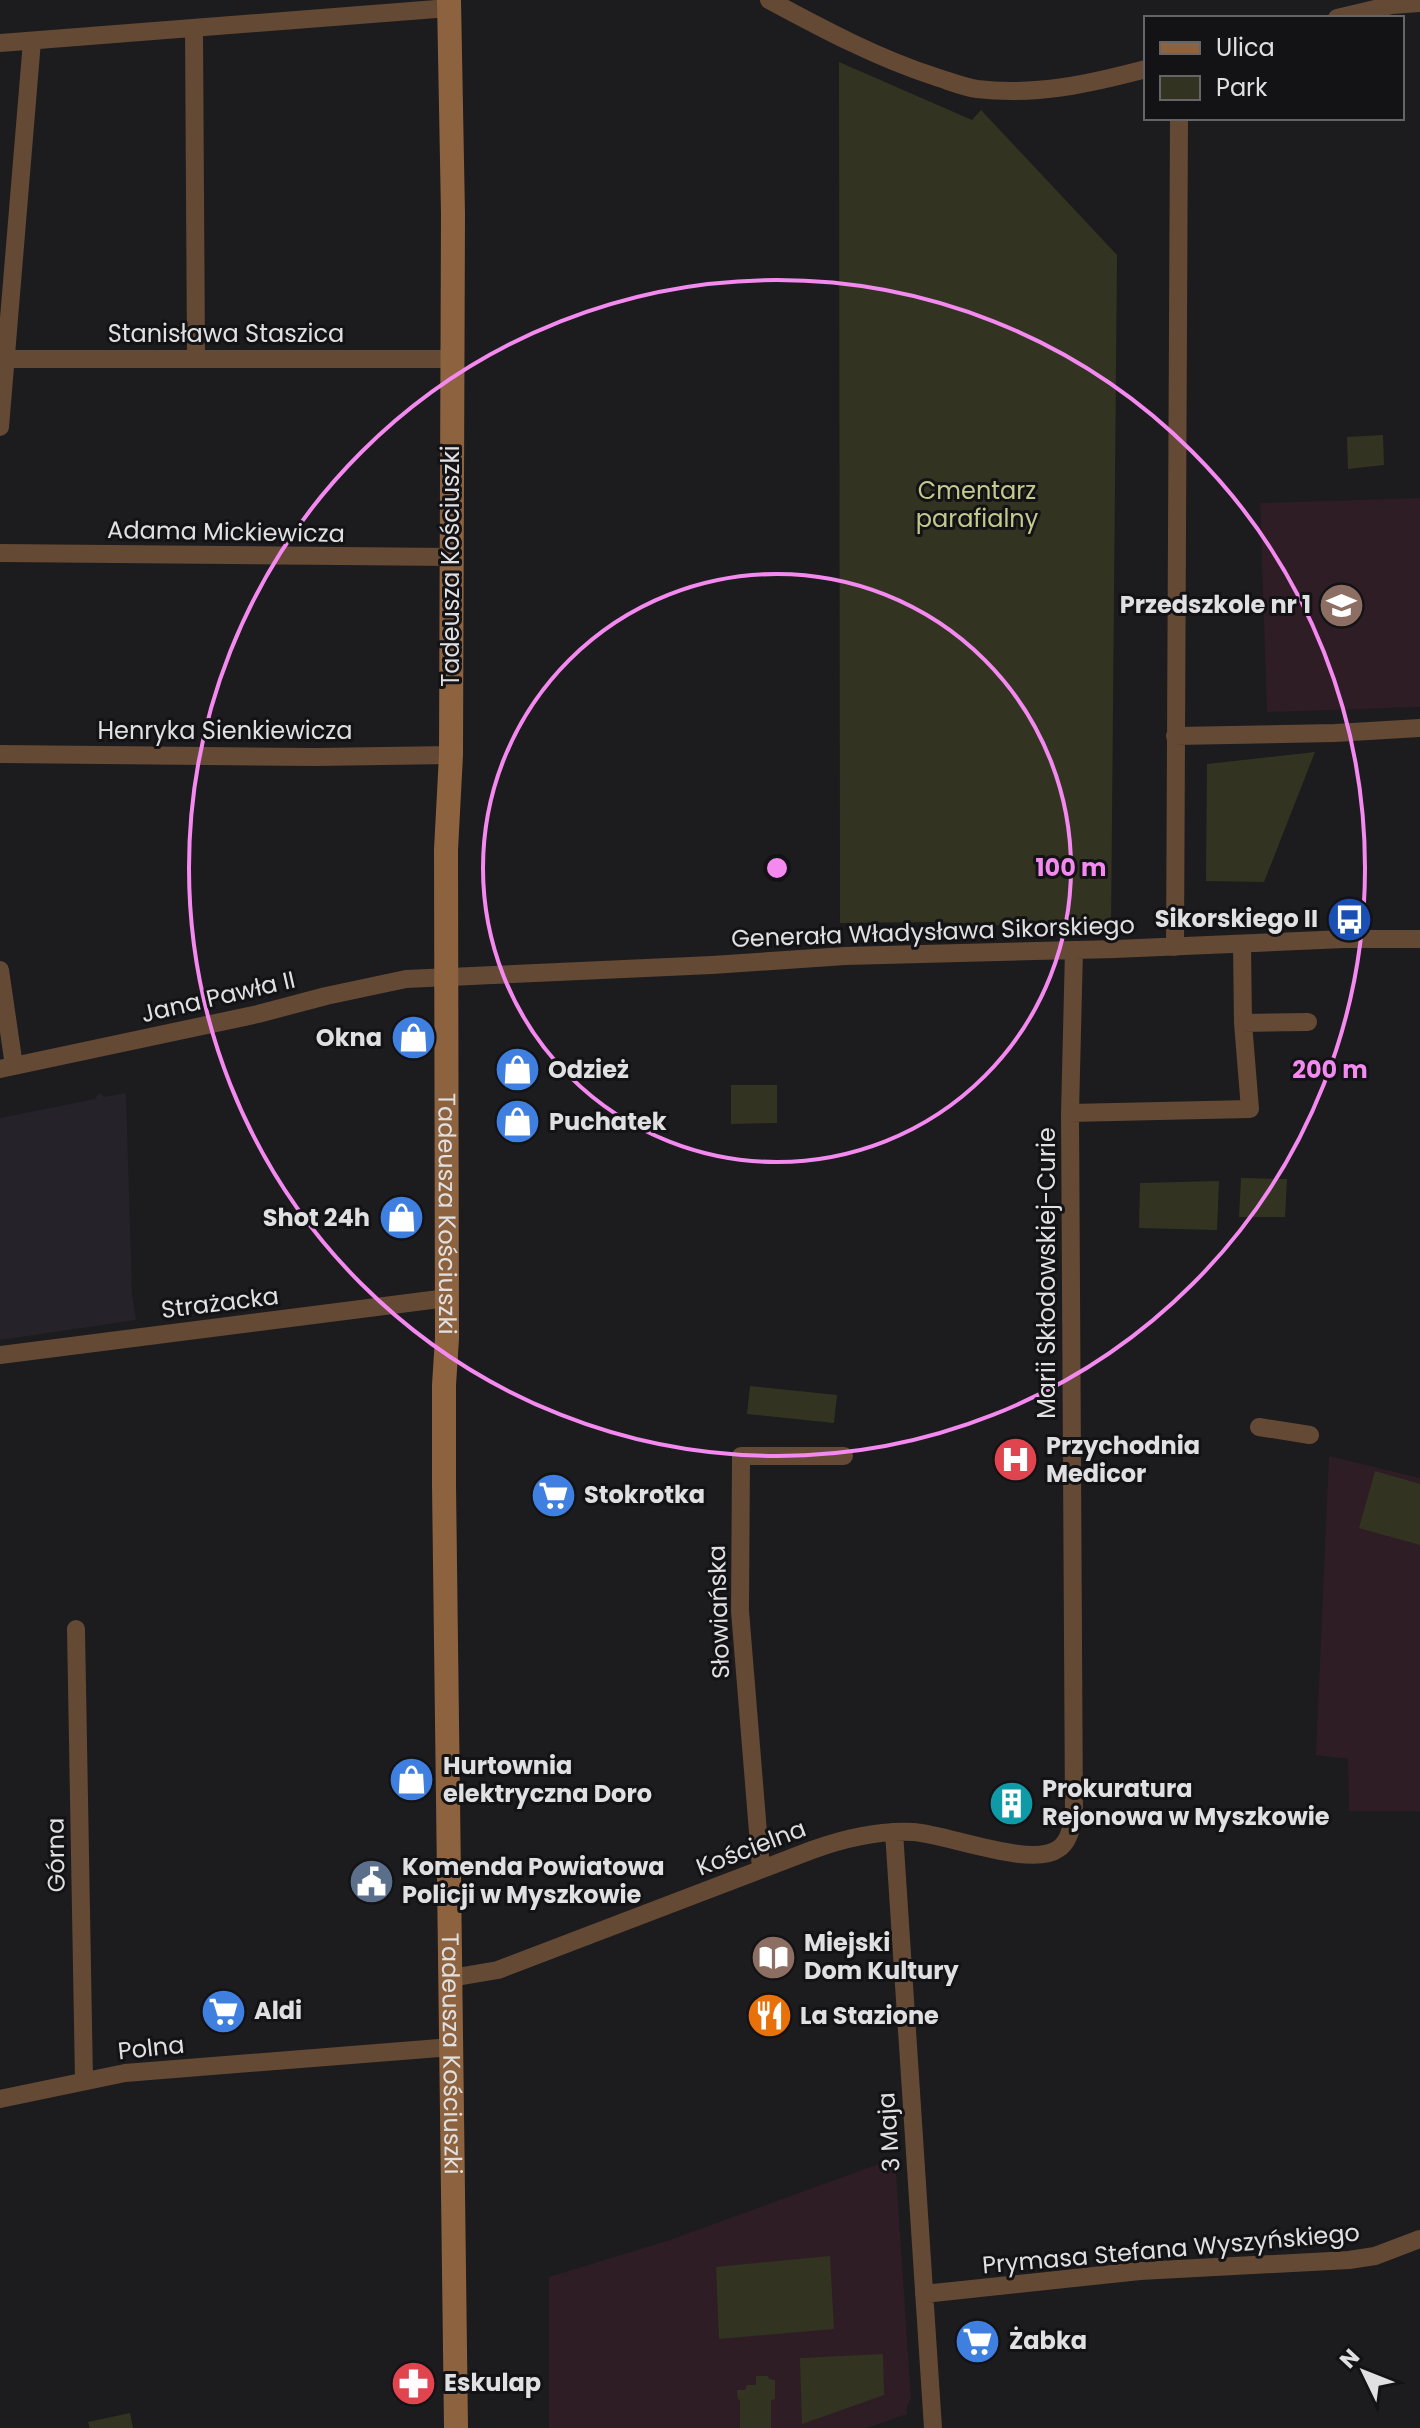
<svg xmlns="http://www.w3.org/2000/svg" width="1420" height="2428" viewBox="0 0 1420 2428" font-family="Poppins,sans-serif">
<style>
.built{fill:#25222a}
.education{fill:#2e1d24}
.green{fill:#323421}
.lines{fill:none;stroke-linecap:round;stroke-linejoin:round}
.street{stroke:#644934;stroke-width:18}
.secondary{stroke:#8d623f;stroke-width:24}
.ring{fill:none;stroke:#f489f0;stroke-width:4}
.labels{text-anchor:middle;stroke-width:6;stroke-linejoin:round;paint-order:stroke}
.street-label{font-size:24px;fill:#e0e0e2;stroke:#131215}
.park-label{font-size:24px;fill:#c3ca8e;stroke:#131215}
.poi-label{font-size:24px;font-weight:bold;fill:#e0e0e2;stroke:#131215;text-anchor:start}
.centre{fill:#f489f0;stroke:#131215;stroke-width:4}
.ring-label{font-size:24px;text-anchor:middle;font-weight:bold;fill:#f489f0;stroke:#131215;stroke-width:6;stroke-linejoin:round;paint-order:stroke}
</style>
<rect width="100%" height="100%" fill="#1c1b1e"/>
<path class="built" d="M99,1093L105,1097L126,1093L132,1294L136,1320L0,1340V1118L95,1099Z"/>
<path class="education" d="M1420,498V707L1267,712L1260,503Z
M1329,1456L1420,1478V1811H1349L1348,1759L1316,1755Z
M895,2158L911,2399L907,2406V2414L867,2428H549V2277L670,2240Z"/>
<path class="green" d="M839,62L972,120L981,110L1117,255L1111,931L936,922L840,923Z
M1383,435L1384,465L1348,469L1347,437Z
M1315,752L1264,882L1206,881L1207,764Z
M731,1085H777V1123L731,1124Z
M1241,1178L1287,1179L1285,1217H1239Z
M1219,1181L1217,1230L1139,1228L1140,1183Z
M750,1386L837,1395L834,1423L747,1414Z
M1375,1471L1420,1484V1545L1359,1528Z
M830,2256L834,2329L719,2339L716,2267Z
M883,2354L884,2395L802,2424L800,2358Z
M756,2376H768L769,2379L775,2380V2399L771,2400V2428H740V2400L738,2399L737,2390H745L747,2385H756Z
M130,2413L133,2428H90L88,2422Z"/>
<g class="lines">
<path class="street" d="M769,0C823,29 877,58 936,77C949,81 963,87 977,89C1036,96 1089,84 1146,69
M1337,18L1392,5L1420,3
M194,29L196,357
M0,43L449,8
M0,359H452
M0,427L32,41
M0,553L451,557
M1175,736L1335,733L1420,728
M0,754L316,757L451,755
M1175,947L1179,118
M0,970L14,1066
M1243,1023L1308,1022
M0,1069L258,1014L326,996L406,979L712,965L845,956L1115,949L1344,939H1420
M1070,1113L1250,1109L1243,1023L1242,944
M0,1355L447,1298
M1259,1427L1310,1435
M76,1629L84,2081
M894,1832L933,2428
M761,1869L740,1611L741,1456H844
M451,1978L498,1970L812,1850C845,1838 879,1830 914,1832C949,1835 1032,1868 1058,1849C1069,1842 1071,1828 1074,1817L1070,1113L1074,950
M0,2099L125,2073L452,2047
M924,2294L1140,2271L1349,2260L1375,2256L1420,2239"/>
<path class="secondary" id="s1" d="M449,0L453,214L451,755L446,850L447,1338L444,1385V1485L456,2428"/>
</g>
<g class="ring">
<circle cx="777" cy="868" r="294"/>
<circle cx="777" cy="868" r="588"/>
</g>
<defs>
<symbol id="school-disc" viewBox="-11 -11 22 22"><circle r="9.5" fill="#8d6e63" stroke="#131215"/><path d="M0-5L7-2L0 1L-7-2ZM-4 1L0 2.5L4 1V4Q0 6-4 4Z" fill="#fff"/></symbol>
<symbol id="bus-disc" viewBox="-11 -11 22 22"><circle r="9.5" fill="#1a4fb4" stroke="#131215"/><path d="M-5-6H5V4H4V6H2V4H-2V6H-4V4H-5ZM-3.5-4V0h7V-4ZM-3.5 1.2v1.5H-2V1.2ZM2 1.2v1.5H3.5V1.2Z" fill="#fff"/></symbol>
<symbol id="shop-disc" viewBox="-11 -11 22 22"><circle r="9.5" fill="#3f7fe0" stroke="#131215"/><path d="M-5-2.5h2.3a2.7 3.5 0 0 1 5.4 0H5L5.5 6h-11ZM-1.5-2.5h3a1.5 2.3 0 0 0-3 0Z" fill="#fff"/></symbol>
<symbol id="hospital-disc" viewBox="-11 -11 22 22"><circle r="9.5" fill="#e0444e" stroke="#131215"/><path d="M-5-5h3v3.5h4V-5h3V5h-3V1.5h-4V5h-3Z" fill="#fff"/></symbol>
<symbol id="supermarket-disc" viewBox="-11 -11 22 22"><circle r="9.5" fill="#3f7fe0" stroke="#131215"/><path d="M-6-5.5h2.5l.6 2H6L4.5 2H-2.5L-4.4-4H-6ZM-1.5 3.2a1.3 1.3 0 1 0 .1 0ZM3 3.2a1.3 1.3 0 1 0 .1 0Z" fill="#fff"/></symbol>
<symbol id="building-disc" viewBox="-11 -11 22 22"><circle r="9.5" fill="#0f9aa8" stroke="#131215"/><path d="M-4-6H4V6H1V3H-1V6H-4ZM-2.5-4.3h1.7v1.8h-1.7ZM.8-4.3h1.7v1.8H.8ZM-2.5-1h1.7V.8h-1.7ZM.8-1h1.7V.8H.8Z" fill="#fff"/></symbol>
<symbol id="civic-disc" viewBox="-11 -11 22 22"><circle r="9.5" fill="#5c6f8a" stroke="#131215"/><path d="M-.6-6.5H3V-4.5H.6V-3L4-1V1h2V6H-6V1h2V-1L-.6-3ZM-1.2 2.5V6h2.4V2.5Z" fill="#fff"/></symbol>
<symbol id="library-disc" viewBox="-11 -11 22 22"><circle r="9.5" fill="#8d6e63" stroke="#131215"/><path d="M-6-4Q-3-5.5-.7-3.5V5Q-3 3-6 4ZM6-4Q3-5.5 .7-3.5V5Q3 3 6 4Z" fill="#fff"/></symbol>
<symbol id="restaurant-disc" viewBox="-11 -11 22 22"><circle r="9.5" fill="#e8710a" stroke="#131215"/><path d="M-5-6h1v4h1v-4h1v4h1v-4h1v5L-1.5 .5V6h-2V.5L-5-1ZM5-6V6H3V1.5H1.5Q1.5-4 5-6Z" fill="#fff"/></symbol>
<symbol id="pharmacy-disc" viewBox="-11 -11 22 22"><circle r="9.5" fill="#e0444e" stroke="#131215"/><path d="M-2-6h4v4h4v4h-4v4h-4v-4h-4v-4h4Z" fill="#fff"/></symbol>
</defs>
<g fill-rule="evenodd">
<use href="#school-disc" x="1316" y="580" width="51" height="51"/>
<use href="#bus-disc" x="1324" y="894" width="51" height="51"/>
<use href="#shop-disc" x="388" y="1012" width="51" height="51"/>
<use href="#shop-disc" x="492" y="1044" width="51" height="51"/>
<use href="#shop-disc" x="492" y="1096" width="51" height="51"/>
<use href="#shop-disc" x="376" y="1192" width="51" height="51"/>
<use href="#hospital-disc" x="990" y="1434" width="51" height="51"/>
<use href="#supermarket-disc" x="528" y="1470" width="51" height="51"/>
<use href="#shop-disc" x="386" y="1754" width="51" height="51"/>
<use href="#building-disc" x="986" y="1778" width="51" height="51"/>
<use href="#civic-disc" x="346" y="1856" width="51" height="51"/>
<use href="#library-disc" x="748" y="1932" width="51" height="51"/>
<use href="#supermarket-disc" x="198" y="1986" width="51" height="51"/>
<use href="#restaurant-disc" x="744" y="1990" width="51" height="51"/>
<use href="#supermarket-disc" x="952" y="2316" width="51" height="51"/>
<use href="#pharmacy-disc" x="388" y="2358" width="51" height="51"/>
</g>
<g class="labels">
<g class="street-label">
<text x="226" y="342">Stanisława Staszica</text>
<text transform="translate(226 532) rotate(1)" y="8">Adama Mickiewicza</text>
<text transform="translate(451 566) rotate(-90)" y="8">Tadeusza Kościuszki</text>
<text x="225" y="739">Henryka Sienkiewicza</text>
<text transform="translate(933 932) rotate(-2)" y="8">Generała Władysława Sikorskiego</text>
<text transform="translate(218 997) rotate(-13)" y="8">Jana Pawła II</text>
<text dy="8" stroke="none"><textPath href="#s1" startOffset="1214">Tadeusza Kościuszki</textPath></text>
<text transform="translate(1047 1273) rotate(-90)" y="8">Marii Skłodowskiej-Curie</text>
<text transform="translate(220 1303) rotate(-7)" y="8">Strażacka</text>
<text transform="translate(719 1612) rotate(-92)" y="8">Słowiańska</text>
<text transform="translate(751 1848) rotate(-21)" y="8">Kościelna</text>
<text transform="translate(56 1855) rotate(-91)" y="8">Górna</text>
<text transform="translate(151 2048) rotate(-6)" y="8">Polna</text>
<text dy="8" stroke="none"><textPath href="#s1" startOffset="2054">Tadeusza Kościuszki</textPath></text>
<text transform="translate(889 2132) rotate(-94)" y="8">3 Maja</text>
<text transform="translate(1171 2249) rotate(-5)" y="8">Prymasa Stefana Wyszyńskiego</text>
</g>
<g class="park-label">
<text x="977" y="499">Cmentarz<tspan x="977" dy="28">parafialny</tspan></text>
</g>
<g class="poi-label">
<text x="1311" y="613" text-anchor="end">Przedszkole nr 1</text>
<text x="1318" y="927" text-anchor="end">Sikorskiego II</text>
<text x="382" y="1046" text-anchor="end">Okna</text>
<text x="548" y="1078">Odzież</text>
<text x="549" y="1130">Puchatek</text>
<text x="370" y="1226" text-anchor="end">Shot 24h</text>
<text x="1046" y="1454">Przychodnia<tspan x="1046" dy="28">Medicor</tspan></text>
<text x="584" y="1503">Stokrotka</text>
<text x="443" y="1774">Hurtownia<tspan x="443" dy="28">elektryczna Doro</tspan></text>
<text x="1042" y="1797">Prokuratura<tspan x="1042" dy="28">Rejonowa w Myszkowie</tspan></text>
<text x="402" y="1875">Komenda Powiatowa<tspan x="402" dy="28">Policji w Myszkowie</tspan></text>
<text x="804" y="1951">Miejski<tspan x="804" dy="28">Dom Kultury</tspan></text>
<text x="254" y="2019">Aldi</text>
<text x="800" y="2024">La Stazione</text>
<text x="1009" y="2349">Żabka</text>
<text x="444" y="2391">Eskulap</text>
</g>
</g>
<circle cx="777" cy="868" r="12" class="centre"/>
<g class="ring-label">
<text x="1071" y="876">100 m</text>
<text x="1330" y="1078">200 m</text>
</g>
<rect x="1144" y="16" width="260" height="104" fill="#131215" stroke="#656467" stroke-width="2"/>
<rect x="1160" y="42" width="40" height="12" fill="#8d623f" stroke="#656467" stroke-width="2"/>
<text x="1216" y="56" font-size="24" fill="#e0e0e2">Ulica</text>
<rect x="1160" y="76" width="40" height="24" fill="#323421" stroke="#656467" stroke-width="2"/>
<text x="1216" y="96" font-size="24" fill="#e0e0e2">Park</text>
<g transform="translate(1364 2372) rotate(313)" stroke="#131215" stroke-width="6" paint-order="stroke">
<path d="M0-6L14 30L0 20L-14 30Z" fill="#e0e0e2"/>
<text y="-12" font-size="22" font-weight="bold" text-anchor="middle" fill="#e0e0e2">N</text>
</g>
</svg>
